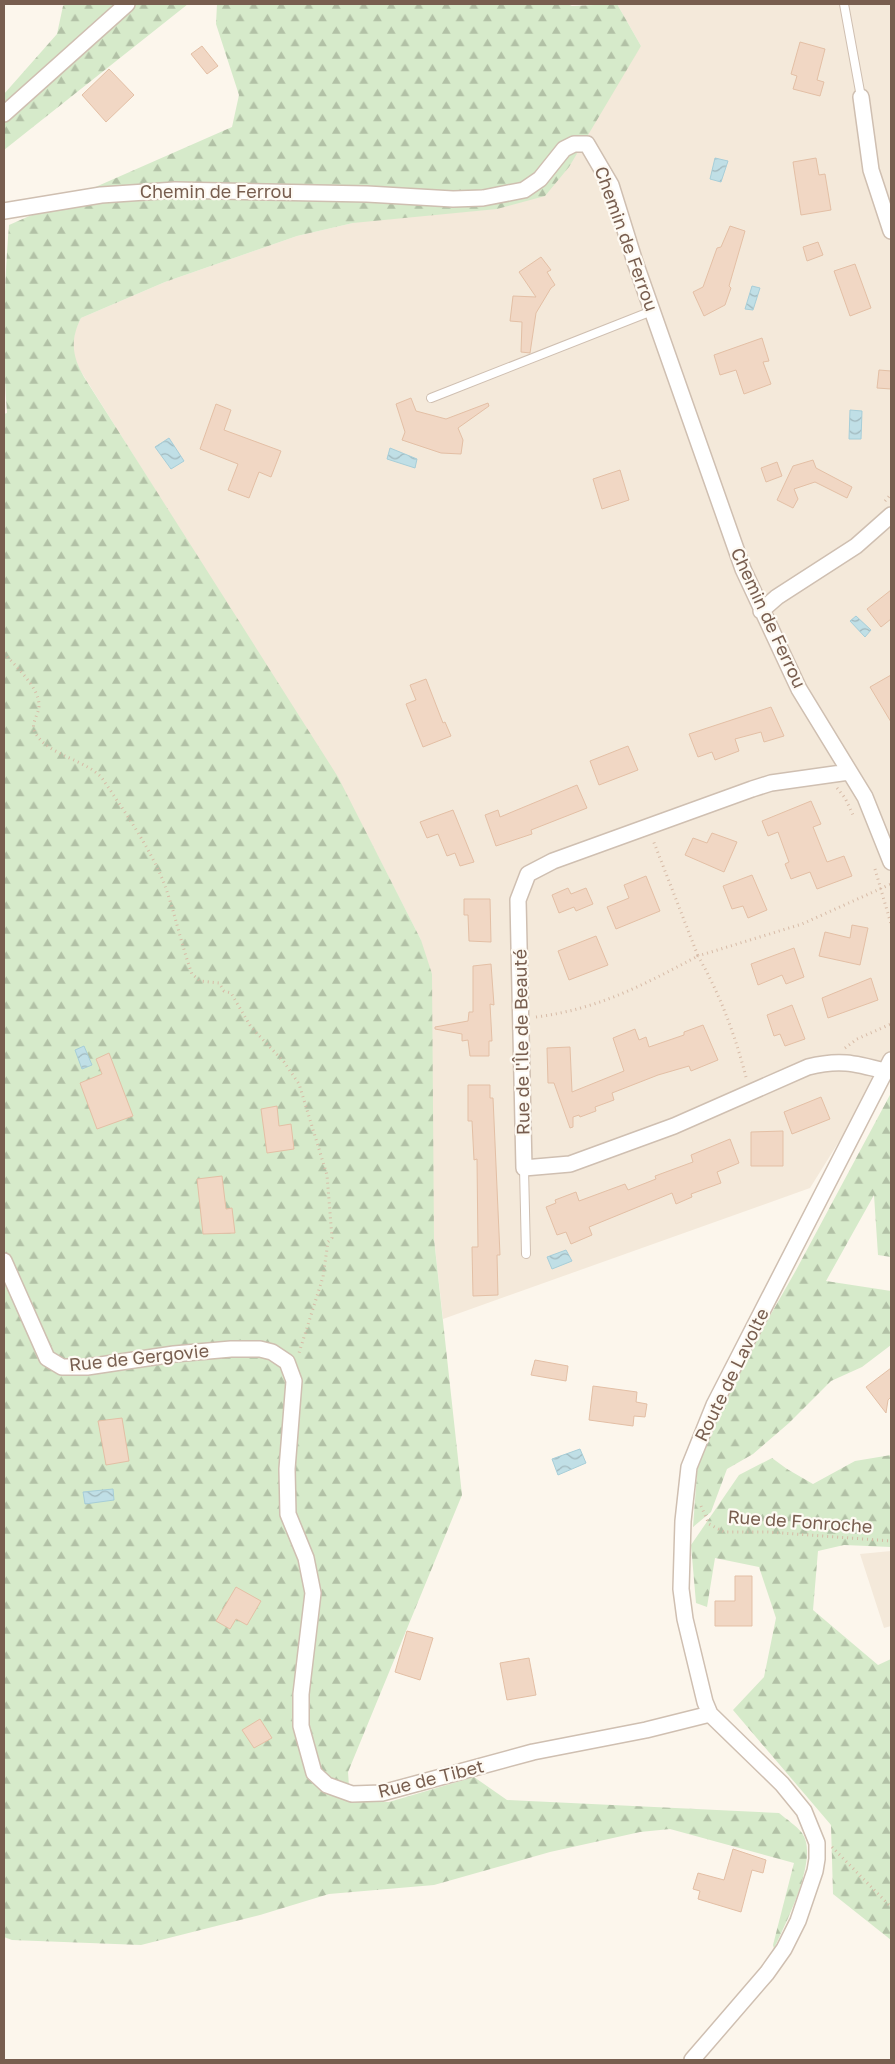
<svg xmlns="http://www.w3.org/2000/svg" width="895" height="2064" viewBox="0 0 895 2064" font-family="'Golos Text',sans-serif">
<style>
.residential{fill:#f4e9da}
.forest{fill:url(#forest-firs)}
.water{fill:url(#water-waves);stroke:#a7ced8}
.building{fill:#f1d7c4;stroke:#e3bfa5}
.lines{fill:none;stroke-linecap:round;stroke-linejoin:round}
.service-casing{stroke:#cfbfb1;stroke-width:10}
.minor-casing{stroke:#cfbfb1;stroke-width:18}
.path{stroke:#d7bba7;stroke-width:3;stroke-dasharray:1 4;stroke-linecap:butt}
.service{stroke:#fff;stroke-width:8}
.minor{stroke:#fff;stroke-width:15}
.labels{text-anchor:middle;stroke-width:4.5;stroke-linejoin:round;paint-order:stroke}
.street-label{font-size:18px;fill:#785e4f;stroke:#fefaf3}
</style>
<defs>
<pattern id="forest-firs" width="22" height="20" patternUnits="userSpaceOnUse" patternTransform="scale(1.25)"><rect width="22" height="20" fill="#d6eaca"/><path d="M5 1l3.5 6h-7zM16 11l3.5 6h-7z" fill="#b2c1a6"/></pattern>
<pattern id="water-waves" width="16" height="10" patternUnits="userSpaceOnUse" patternTransform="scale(1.25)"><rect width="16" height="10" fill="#c0dfe6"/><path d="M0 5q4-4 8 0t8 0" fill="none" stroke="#a1b8bd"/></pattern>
</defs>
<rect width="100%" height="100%" fill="#fcf6ec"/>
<path class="residential" d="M617,4H891V1058L810,1188L443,1319L434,1239L421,940L346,794L80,370L72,352L75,331L81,318L165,282L297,236L353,223L641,46Z
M891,1551V1626L884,1628L860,1554Z"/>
<path class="forest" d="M66,4H188L4,150V94L57,34L63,6Z
M217,4H567L572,6L617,4L641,46L569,167L545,196L497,209L353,223L297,236L165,282L81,318C70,340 72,356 84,377L338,777L421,940L432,974L434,1239L462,1495L348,1772L350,1800L389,1802L474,1777L507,1800L779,1813C786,1819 797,1826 802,1833C820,1858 785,1924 774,1949L773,1945L794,1863L670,1829L640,1832L550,1852L434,1885L329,1894L260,1915L141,1945L12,1940L4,1937V414L7,413C2,350 4,288 9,225L232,127L239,95L216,24Z
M891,1093V1257L878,1255L874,1195L826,1281L891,1291V1345L862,1367L831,1381L789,1423L753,1454L727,1469L711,1512L693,1527L698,1460L751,1349L795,1272Z
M891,1455V1547L844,1545L818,1551L813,1610L878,1665L891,1659V1940L833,1894L831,1825L733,1710L764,1677L776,1618L759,1567L715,1558L707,1607L696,1603L691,1545L739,1475L772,1458L787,1469L813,1484L855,1461Z"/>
<path class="water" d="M715,158L728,161L721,182L710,179Z
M752,286L760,288L753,310L745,309Z
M850,410L862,411L861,439H849Z
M169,438L184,461L171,469L155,447Z
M390,448L417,459L415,468L387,459Z
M856,616L871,630L865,637L850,621Z
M84,1046L92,1065L82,1069L75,1050Z
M566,1250L572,1261L552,1269L547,1257Z
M580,1449L586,1463L558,1475L552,1459Z
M113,1489L114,1500L85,1504L83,1492Z"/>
<path class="building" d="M800,42L825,49L817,80L824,82L820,96L793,89L797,76L791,74Z
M202,46L218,66L207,74L191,54Z
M109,69L134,95L106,122L82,95Z
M816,158L819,175L825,174L831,210L801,215L793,162Z
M730,226L745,231L729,286L731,288L725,305L704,316L693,292L703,287L717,248L721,247Z
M818,242L823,255L807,261L803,247Z
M541,257L551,270L547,272L555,285L551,288L536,313L530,353L521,352L522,322L510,321L513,296L536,297L519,272Z
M855,264L871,308L850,316L834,271Z
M762,338L769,361L763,362L771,384L744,394L736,370L720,375L714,355Z
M879,370L891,371V389L877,388Z
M411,398L416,411L446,419L488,403L489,406L458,428L463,440L461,454L441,453L402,440L405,432L396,404Z
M216,404L231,410L224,430L281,451L271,477L259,472L249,498L228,490L238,464L200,449Z
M813,460L816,468L852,487L847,498L815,482L794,489L798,499L793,508L777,500L793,466Z
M777,462L782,476L766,482L761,468Z
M620,470L629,500L602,509L593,479Z
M891,590V619L881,627L867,609Z
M891,675V722L870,687Z
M426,679L443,723L445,722L451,736L423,747L406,704L416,700L410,685Z
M771,707L784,736L764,742L761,732L735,739L739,751L715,760L712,752L698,757L689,734Z
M628,746L638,770L599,785L590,761Z
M577,785L587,808L531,830L532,834L496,846L485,815L498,810L500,817Z
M811,801L821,824L813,827L827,862L844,856L852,876L817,889L810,872L791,879L785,864L789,862L778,832L768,836L762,821Z
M453,810L474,862L460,866L455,853L447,856L438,834L427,838L420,822Z
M712,833L737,842L724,872L685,855L693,838L707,843Z
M752,875L767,910L748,918L743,906L732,909L723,886Z
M646,876L660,911L616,929L607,907L629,898L624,885Z
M568,888L571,894L586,888L593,904L576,911L574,907L559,913L552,895Z
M464,899H490L491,942L469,941L468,915H464Z
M852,925L868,928L860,965L819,956L825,932L850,938Z
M596,936L608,965L569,980L558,951Z
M794,948L804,977L786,984L782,975L758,985L751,964Z
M491,964L494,1005L490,1004L492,1041H489V1056H470L468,1040L462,1041V1034L435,1029V1027L468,1021L469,1012H473V966Z
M871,978L878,1000L828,1018L822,998Z
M792,1005L805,1039L785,1046L780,1034L774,1036L767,1015Z
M703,1025L718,1060L691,1071L689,1066L658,1075L612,1093L614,1100L595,1107L596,1111L580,1117L579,1115L573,1117V1127L570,1128L554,1083H548L547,1048L570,1047L572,1092L624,1071L613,1038L635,1029L639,1040L646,1037L649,1047L684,1035V1032Z
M109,1053L133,1116L97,1129L80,1083L102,1074L96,1059Z
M468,1085H490V1098H493L500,1255H497L498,1295L473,1296L472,1247H478L477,1159L474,1160L472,1121H468Z
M821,1097L830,1119L792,1134L784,1112Z
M277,1106L279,1126L291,1124L294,1149L267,1153L261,1109Z
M783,1131V1166H751V1132Z
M730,1139L739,1163L717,1172L721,1183L691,1194L692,1197L676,1204L672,1193L589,1227L592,1235L571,1244L566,1232L557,1235L546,1207L556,1203L555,1200L576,1192L579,1201L625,1184L628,1190L656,1179L655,1176L693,1162L691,1155Z
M222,1176L226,1209L232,1208L235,1233L203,1234L197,1179Z
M535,1360L568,1366L566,1381L531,1375Z
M891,1368V1397L888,1400L886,1413L866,1387Z
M593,1386L637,1392L636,1402L647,1404L645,1417L634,1416L633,1426L589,1420Z
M122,1418L129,1461L106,1465L98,1421Z
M735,1576H752V1626H715V1601H735Z
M236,1587L261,1601L247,1625L236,1619L230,1629L216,1621Z
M407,1631L433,1638L420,1680L395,1672Z
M529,1658L536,1695L507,1700L500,1663Z
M260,1719L272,1738L254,1748L242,1730Z
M733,1849L766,1860L763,1873L752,1870L741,1912L698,1899L700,1891L693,1889L698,1873L724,1880Z"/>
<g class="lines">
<defs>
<path id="service" d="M844,4L861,97
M431,398L652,311
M524,1168L526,1254"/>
<path id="minor" d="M861,97L871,170L891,231
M4,114L127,4
M4,211L101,195L175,190L367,194L453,199L483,198L524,190L540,179L564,149L574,144H587L611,185L635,262L743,569L799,689L865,797L891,862
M761,611L777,597L856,546L891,515
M849,772L771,783L752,789L553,861L528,874L518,900L524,1168L570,1164L674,1126L808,1067C839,1059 854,1063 885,1071
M4,1261L47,1358L62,1367H87L174,1354L231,1349H260L272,1352L287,1362L294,1381L287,1469L288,1514L306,1558L313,1593L301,1694V1726L314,1773L327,1785L352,1794L382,1793L533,1752L646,1730L710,1714
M692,2060L767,1973L784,1949L798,1921L815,1871L817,1859V1843L804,1811L782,1784L710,1714L705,1702L685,1619L681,1589L683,1521L689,1467L714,1405L891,1060"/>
</defs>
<use href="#service" class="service-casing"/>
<use href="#minor" class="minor-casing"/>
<path class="path" d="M885,501L891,494
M4,653C15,666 39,687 39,705C39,716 29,724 36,734C50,757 90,760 104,781C125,812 150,848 164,883C175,913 181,944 192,974L200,981L219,983L224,991L231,993L251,1027L284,1062L299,1084L327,1175L332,1238L328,1242L323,1277L299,1353
M837,788L845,798L854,817
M875,869L891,924
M536,1017C599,1009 643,985 698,956L653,840
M845,1048L857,1039L891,1024
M746,1077C735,1035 720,994 698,956L802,924L891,884
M701,1506L709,1524L724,1532H768L891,1541
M832,1847L891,1907"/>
<use href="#service" class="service"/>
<use href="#minor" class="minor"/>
</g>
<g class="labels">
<g class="street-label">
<text x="216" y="198">Chemin de Ferrou</text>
<text transform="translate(626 239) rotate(70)" y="6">Chemin de Ferrou</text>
<text transform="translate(768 618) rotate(65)" y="6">Chemin de Ferrou</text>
<text transform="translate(522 1042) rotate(-91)" y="6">Rue de l'Île de Beauté</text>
<text transform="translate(139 1358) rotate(-6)" y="6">Rue de Gergovie</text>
<text transform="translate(732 1375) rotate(-64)" y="6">Route de Lavolte</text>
<text transform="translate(800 1522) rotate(4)" y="6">Rue de Fonroche</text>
<text transform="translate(431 1779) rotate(-14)" y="6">Rue de Tibet</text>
</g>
</g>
<rect width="895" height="2064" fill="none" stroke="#785e4f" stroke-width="10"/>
</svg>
